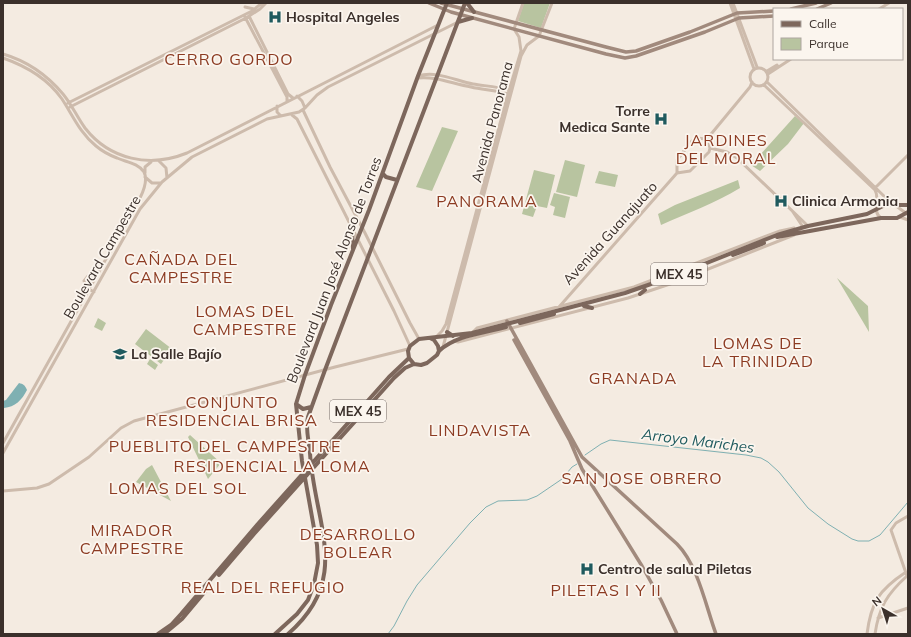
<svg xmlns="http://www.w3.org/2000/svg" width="911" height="637" viewBox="0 0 911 637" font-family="Mulish,sans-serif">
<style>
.green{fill:#b8c4a0}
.water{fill:#7fb0b2}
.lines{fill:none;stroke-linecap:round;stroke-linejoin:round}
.stream{stroke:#7fb0b2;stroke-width:1}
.tertiary{stroke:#cdbbac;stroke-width:3}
.secondary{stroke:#a18a7d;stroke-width:3.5}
.primary{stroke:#7d675c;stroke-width:4}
.labels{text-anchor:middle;stroke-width:3.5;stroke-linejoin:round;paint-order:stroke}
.shield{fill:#fbf5ee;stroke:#756b66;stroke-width:1}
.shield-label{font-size:13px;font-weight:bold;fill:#3b302b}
.poi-label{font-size:14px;font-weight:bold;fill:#3b302b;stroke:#fbf5ee;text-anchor:start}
.street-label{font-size:14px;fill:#3b302b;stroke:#fbf5ee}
.water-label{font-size:15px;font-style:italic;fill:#1f5a5e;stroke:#fbf5ee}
.quarter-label{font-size:16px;letter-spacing:1px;fill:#8c3b22;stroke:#fbf5ee}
</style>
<rect width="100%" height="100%" fill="#f4ebe1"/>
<path class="green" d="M524,3H550L541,28L518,21Z
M795,116L804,123L788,144L760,171L751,165Z
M442,127L458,131L432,191L416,187Z
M565,160L585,165L577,197L556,192Z
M534,170L555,175L547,208L537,206L533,217L522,214Z
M599,171L618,175L615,187L595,183Z
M738,180L740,188C715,203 688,213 661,225L658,214L675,205Z
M554,193L570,197L565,218L553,215L555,207L550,205Z
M837,278L868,306L869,332Z
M98,318L106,323L102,331L94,327Z
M146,329L172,349L161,364L135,344Z
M150,359L158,365L155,370L147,364Z
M190,435L221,463L208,479L188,437Z
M152,465L171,501L136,482L146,469Z"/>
<path class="water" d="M19,383C23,384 25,385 27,390C22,400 15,407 4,408L3,407V401L6,400Z"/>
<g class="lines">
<path class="stream" d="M585,455L601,444L610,440L746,455L761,458L768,462L779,472L808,508L828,524L852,539L858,541H869L880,535L908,502
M388,634L394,626L407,601L417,585L470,523L486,507L498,501L527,500L537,496L562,479L572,467L577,464"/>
<path class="tertiary" d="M730,3L754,69
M733,3L757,67
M245,7L254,9
M879,9L889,3
M249,16L288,94L293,98
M245,17L287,97V101
M3,54C27,61 47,75 63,94C72,105 77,117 85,128C110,160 150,168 187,153L438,25
M3,58C26,66 48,79 62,99C73,116 80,133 96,146C102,151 109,155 117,158C126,162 138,163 144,172C148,180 144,190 140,198L3,443
M750 77a9 9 0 1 1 18 0a9 9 0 1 1-18 0Z
M767,71L777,65
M768,74L791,59
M418,76C436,70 456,81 473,84C486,86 498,87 510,90
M418,78C436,76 453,84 471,87C483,90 496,90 508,94
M767,82L888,200L907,214
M764,85L875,190C881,200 871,211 881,218
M297,96L302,101L305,108
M68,103L252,11L262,3
M277,106V112L281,116
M70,107L246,18L260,9L266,3
M303,110L330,167L365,233L410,323L419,339
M292,115L297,119L394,311L410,346
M710,148L727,152L737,158L808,226
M710,148L707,139L750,87L752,82
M159,161L166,168L167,178
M145,173V167L151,162
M677,173V160L691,142L696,138L707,139
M145,177L152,183H161
M876,187L908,155
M793,212L803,227
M900,217L908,220
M94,292L87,288L84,281L88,276L99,272
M559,307L677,173L690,171L709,152L710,148
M472,333L477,328L634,287L764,237L780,231L794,228
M435,338L442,331L446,324L508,94L521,51L519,37L514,29L523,3
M454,341L458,342L628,298L673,283L794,235
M443,347L521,56L527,45L539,36L552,3
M3,453L140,209L162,182L192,157L267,119L299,112L305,108L317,95L328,87L458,22
M3,491L37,488L49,484L89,457L121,428L134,421L335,367L408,349
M907,576L891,530L896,523L908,516
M878,618L908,608
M867,634C871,602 879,590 906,572
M875,634C879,607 887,594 907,576"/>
<path class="secondary" d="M429,3L451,12L606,54L625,58L636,56L705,32L739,18L774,16
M441,3L606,47L626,52L636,51L690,32L737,13L774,11
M791,9L816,3
M817,9L831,3
M507,321L582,457L677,544C698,565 706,607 716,634
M514,340L570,441L582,469L642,566L661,600L677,634"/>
<path class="primary" d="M467,3L474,12
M458,22L472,18
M383,174L386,177L397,180
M352,229L353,249
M777,237L881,218H897L908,212
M733,255L764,243
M681,276L702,267
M640,294L645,290
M584,306L592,308
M520,323L554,314
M447,332L453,336
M430,338L434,340L438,346L439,351L437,355L427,363L421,365L414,364L409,358L408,351L410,346L419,339L472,333L625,293L674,276L777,235L808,226L867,214L885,205H908
M439,351C456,335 484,333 506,327
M296,404L303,409L311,407
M219,575L254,534L394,378L405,368L414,364
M158,634L171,625L181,614L257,525L389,377L409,358
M164,634L182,619L208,588
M275,634L297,614L308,600L314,584L318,563L317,545L302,461L296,404L305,375L331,305L369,210L418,76L447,3
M288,634C353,578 314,523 310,453C309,441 305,428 308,417L325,370L465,3"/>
</g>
<defs>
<symbol id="hospital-bare" viewBox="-9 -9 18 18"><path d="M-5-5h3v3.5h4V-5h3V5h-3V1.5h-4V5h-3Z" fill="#1f5a5e" stroke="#fbf5ee" stroke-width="2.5" paint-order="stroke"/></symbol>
<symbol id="university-bare" viewBox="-9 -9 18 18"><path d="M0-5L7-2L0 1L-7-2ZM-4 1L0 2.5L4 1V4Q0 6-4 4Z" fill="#1f5a5e" stroke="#fbf5ee" stroke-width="2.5" paint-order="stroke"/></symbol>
</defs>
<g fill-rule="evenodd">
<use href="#hospital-bare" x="265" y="7" width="20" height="20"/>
<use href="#hospital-bare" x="651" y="109" width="20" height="20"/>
<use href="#hospital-bare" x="771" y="191" width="20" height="20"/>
<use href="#university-bare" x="110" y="344" width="20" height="20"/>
<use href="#hospital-bare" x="577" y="559" width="20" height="20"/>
</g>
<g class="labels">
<g class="shield">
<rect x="651" y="263" width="56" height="22" rx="3"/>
<rect x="330" y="400" width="56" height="22" rx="3"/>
</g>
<g class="shield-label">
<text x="679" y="279">MEX 45</text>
<text x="358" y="416">MEX 45</text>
</g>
<g class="poi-label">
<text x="286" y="22">Hospital Angeles</text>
<text x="650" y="116" text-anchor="end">Torre<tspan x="650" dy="16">Medica Sante</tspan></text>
<text x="792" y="206">Clinica Armonia</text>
<text x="131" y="359">La Salle Bajío</text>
<text x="598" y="574">Centro de salud Piletas</text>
</g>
<g class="street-label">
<text transform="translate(492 122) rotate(-75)" y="5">Avenida Panorama</text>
<text transform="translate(610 233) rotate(-48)" y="5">Avenida Guanajuato</text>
<text transform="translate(102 257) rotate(-60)" y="5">Boulevard Campestre</text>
<text transform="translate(334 270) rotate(-69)" y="5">Boulevard Juan José Alonso de Torres</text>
</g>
<g class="water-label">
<text transform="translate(698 441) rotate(7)" y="5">Arroyo Mariches</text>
</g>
<g class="quarter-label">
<text x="229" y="65">CERRO GORDO</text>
<text x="726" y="146">JARDINES<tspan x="726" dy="18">DEL MORAL</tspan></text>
<text x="487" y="207">PANORAMA</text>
<text x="181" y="265">CAÑADA DEL<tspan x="181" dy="18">CAMPESTRE</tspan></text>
<text x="245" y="317">LOMAS DEL<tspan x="245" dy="18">CAMPESTRE</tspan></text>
<text x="758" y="349">LOMAS DE<tspan x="758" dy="18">LA TRINIDAD</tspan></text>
<text x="633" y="384">GRANADA</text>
<text x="232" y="408">CONJUNTO<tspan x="232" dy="18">RESIDENCIAL BRISA</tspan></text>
<text x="480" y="436">LINDAVISTA</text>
<text x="225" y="452">PUEBLITO DEL CAMPESTRE</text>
<text x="272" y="472">RESIDENCIAL LA LOMA</text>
<text x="642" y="484">SAN JOSE OBRERO</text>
<text x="178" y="494">LOMAS DEL SOL</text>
<text x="132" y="536">MIRADOR<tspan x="132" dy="18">CAMPESTRE</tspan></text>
<text x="358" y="540">DESARROLLO<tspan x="358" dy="18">BOLEAR</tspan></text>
<text x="263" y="593">REAL DEL REFUGIO</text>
<text x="606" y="596">PILETAS I Y II</text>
</g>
</g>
<rect width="911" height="637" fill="none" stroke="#3b302b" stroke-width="8"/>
<rect x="773" y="8" width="130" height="52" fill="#fbf5ee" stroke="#aea6a0"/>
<rect x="781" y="21" width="20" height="6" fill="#7d675c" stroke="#aea6a0"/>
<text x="809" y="28" font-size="12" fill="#3b302b">Calle</text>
<rect x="781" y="38" width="20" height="12" fill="#b8c4a0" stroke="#aea6a0"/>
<text x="809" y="48" font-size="12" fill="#3b302b">Parque</text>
<g transform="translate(883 609) rotate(321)" stroke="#fbf5ee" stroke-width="3" paint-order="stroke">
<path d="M0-3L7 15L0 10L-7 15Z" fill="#3b302b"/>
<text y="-6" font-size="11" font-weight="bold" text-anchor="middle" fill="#3b302b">N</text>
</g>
</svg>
